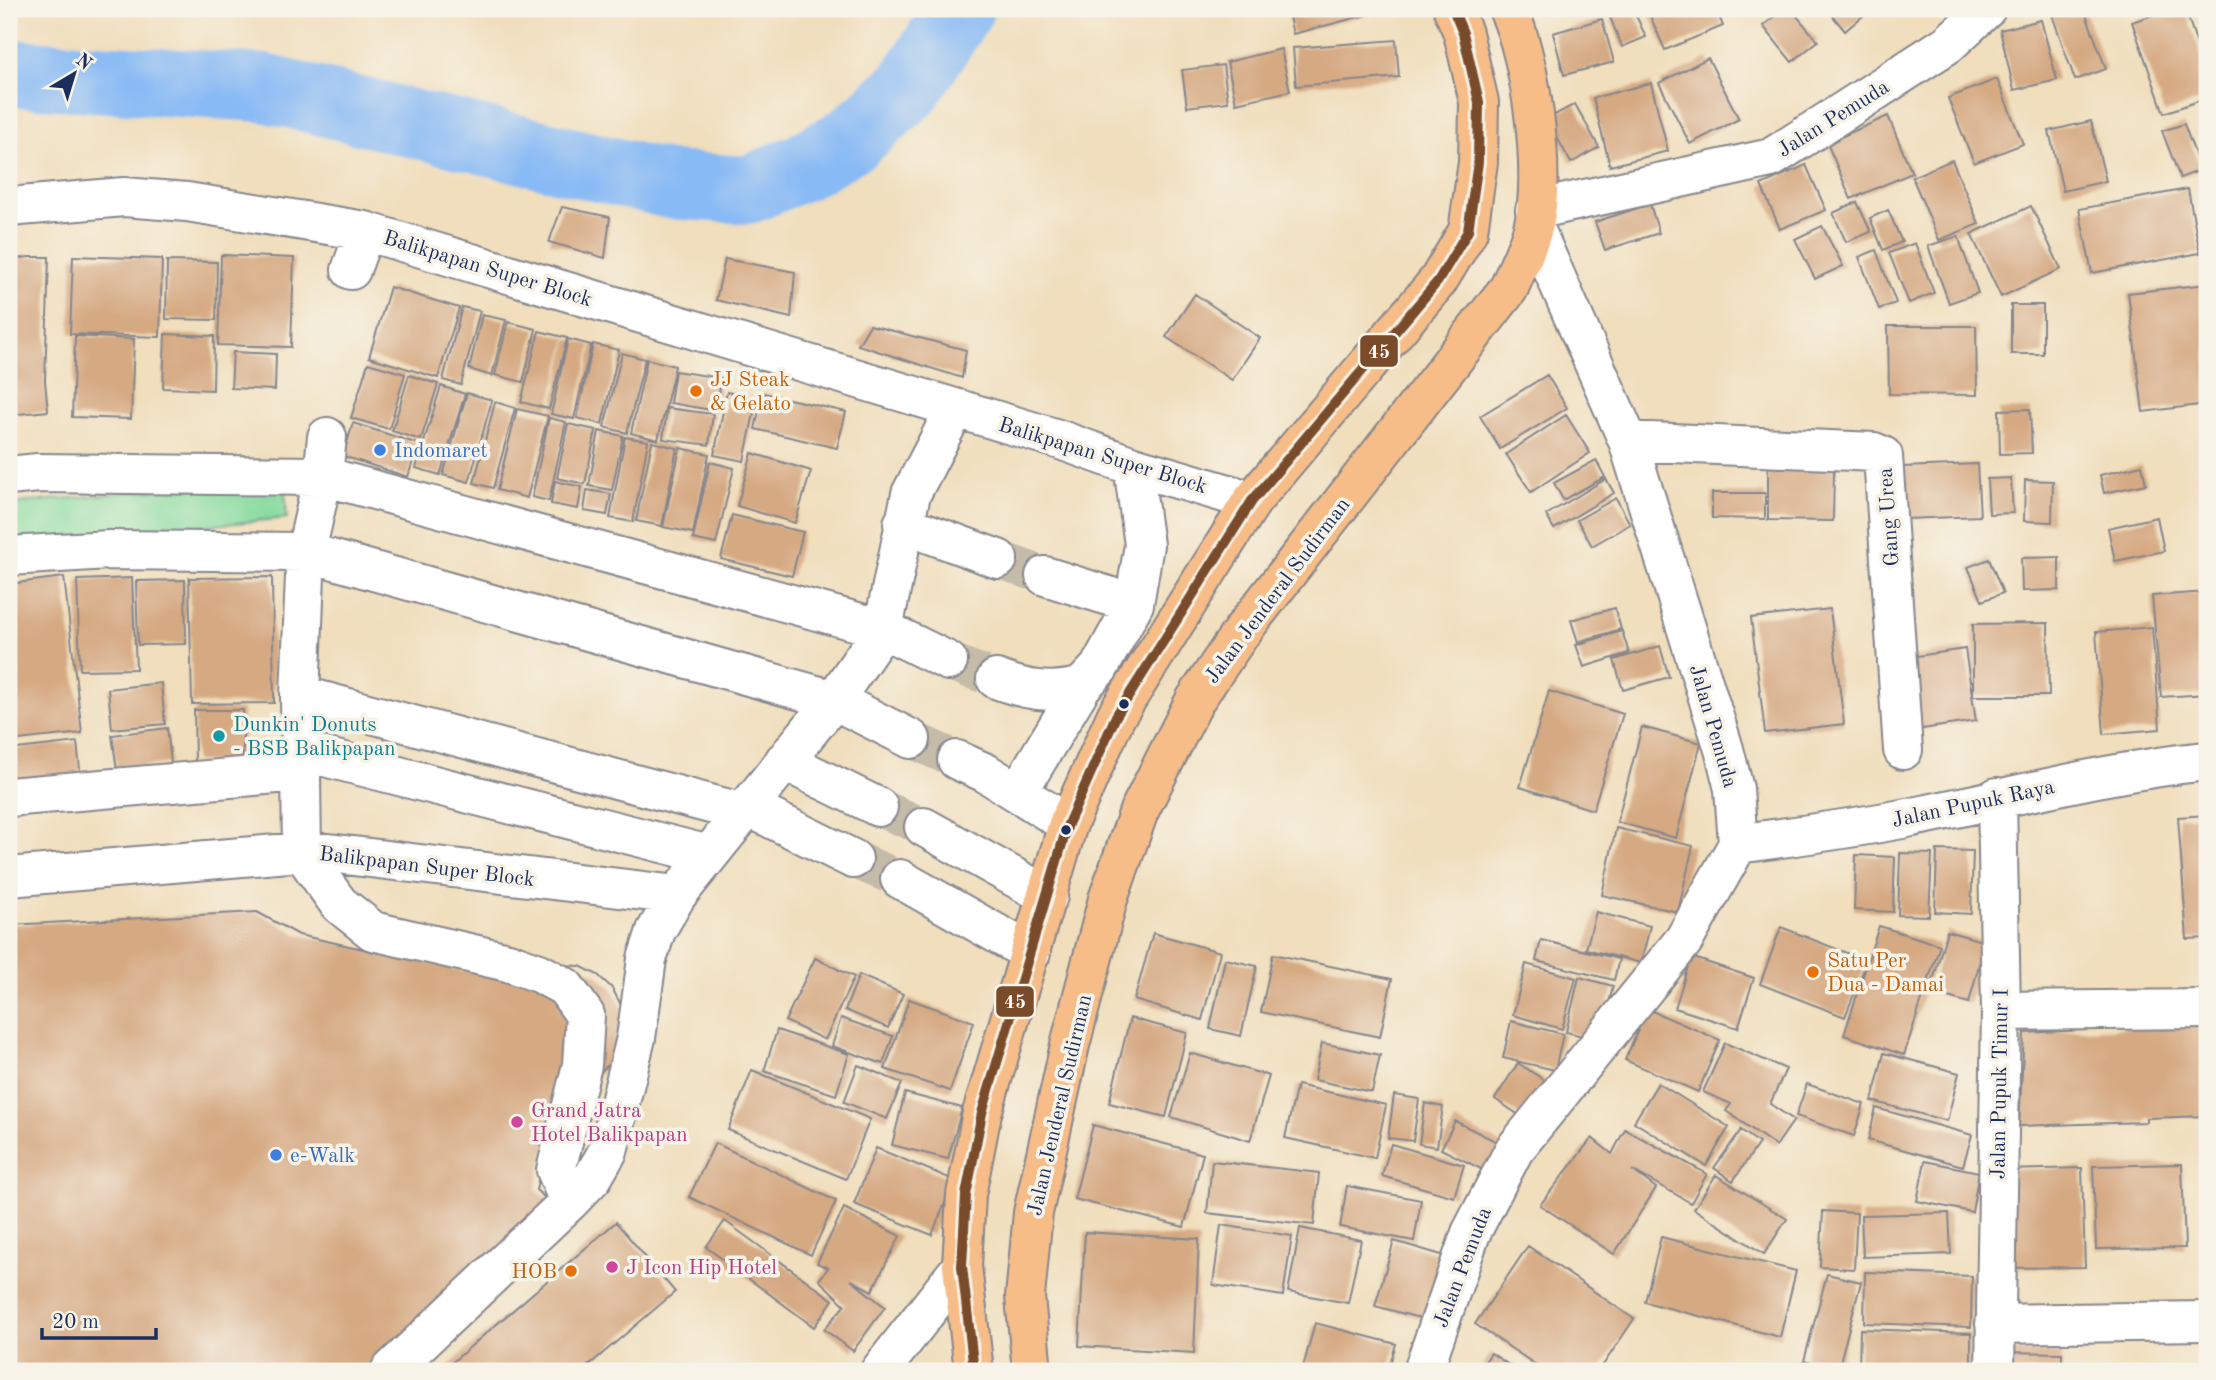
<svg xmlns="http://www.w3.org/2000/svg" width="2216" height="1380" viewBox="0 0 2216 1380" font-family="'Old Standard TT',serif">
<style>
.green{fill:#84da9d;stroke:#50847e;stroke-width:2}
.lines{fill:none;stroke-linecap:round;stroke-linejoin:round}
.river{stroke:#88baf5;stroke-width:68}
.building{fill:#d5a982}
.minor-tunnel{stroke:#c5bba9;stroke-width:38;stroke-dasharray:38 19;stroke-linecap:butt}
.minor-casing{stroke:#86868d;stroke-width:42}
.highway-casing{stroke:#86868d;stroke-width:42}
.minor{stroke:#fff;stroke-width:38}
.highway{stroke:#f7bd88;stroke-width:38}
.bus-1-casing{stroke:#f7f3e8;stroke-width:16}
.bus-1{stroke:#7a4b2a;stroke-width:10}
.food-dot{fill:#e8710a;stroke:#f7f3e8;stroke-width:2.5}
.shop-dot{fill:#3f7fe0;stroke:#f7f3e8;stroke-width:2.5}
.bus-dot{fill:#1b2f5e;stroke:#f7f3e8;stroke-width:2.5}
.culture-dot{fill:#0f9aa8;stroke:#f7f3e8;stroke-width:2.5}
.hotel-dot{fill:#d1479c;stroke:#f7f3e8;stroke-width:2.5}
.labels{text-anchor:middle;stroke-width:7;stroke-linejoin:round;paint-order:stroke}
.street-label{font-size:21px;fill:#1b2f5e;stroke:#f7f3e8}
.food-label{font-size:21px;fill:#c56008;stroke:#f7f3e8;text-anchor:start}
.shop-label{font-size:21px;fill:#366cbe;stroke:#f7f3e8;text-anchor:start}
.culture-label{font-size:21px;fill:#0d838f;stroke:#f7f3e8;text-anchor:start}
.hotel-label{font-size:21px;fill:#b23c85;stroke:#f7f3e8;text-anchor:start}
.line-badge{stroke:#f7f3e8;stroke-width:2.5}
.badge-label{font-size:19px;text-anchor:middle;font-weight:bold;fill:#fff}
</style>
<rect width="100%" height="100%" fill="#f7f3e8"/>
<filter id="ink" filterUnits="userSpaceOnUse"><feTurbulence type="fractalNoise" baseFrequency=".0143" numOctaves="2"/><feDisplacementMap in="SourceGraphic" scale="14" xChannelSelector="R" yChannelSelector="G"/><feConvolveMatrix kernelMatrix="1 2 1 2 8 2 1 2 1" color-interpolation-filters="sRGB"/></filter>
<filter id="wash" filterUnits="userSpaceOnUse"><feTurbulence type="fractalNoise" baseFrequency=".00686" numOctaves="4" result="noise"/><feDisplacementMap in="SourceGraphic" scale="28" xChannelSelector="R" yChannelSelector="G"/><feGaussianBlur stdDeviation="1.57" result="paint"/><feColorMatrix in="noise" values="0 0 0 0 0 0 0 0 0 0 0 0 0 0 0 0 0 1.4 0 .05"/><feComposite in="paint" operator="in"/></filter>
<g filter="url(#wash)">
<rect width="100%" height="100%" fill="#f0debc"/>
<path class="green" d="M284,478L287,518L9,545V504Z"/>
<g class="lines">
<path class="river" d="M9,73L264,88L670,185L748,190L802,167L853,138L908,89L960,9"/>
</g>
<g id="blocks">
<path class="building" d="M1287,9H1382V11L1293,34Z
M1633,9L1646,37L1622,47L1610,17Z
M1647,9H1716L1723,26L1665,50Z
M1784,9H1791L1818,41L1792,62L1763,26Z
M1827,9H1871L1845,31Z
M2050,9H2084L2106,69L2075,80Z
M2170,9H2185L2207,73V98L2164,113L2132,22Z
M1602,19L1614,62L1564,75L1553,33Z
M2041,20L2057,80L2014,90L2000,30Z
M1396,40L1399,77L1296,86L1293,48Z
M1281,49L1290,91L1236,103L1227,62Z
M1708,58L1739,119L1690,144L1659,83Z
M1223,65L1228,102L1187,107L1182,70Z
M1997,79L2023,144L1974,163L1948,98Z
M1651,83L1668,151L1610,166L1593,98Z
M1575,104L1599,147L1571,163L1547,119Z
M1888,116L1912,173L1851,199L1827,143Z
M2091,121L2106,181L2063,191L2049,131Z
M2184,124L2201,170L2180,178L2162,131Z
M1952,160L1979,224L1939,240L1912,177Z
M1806,165L1826,210L1780,229L1761,185Z
M2188,189L2200,253L2092,273L2079,209Z
M1857,202L1871,232L1846,242L1833,213Z
M1650,204L1659,233L1605,250L1595,222Z
M2031,206L2061,269L2001,297L1971,234Z
M562,207L610,217L605,258L549,242Z
M1888,210L1902,242L1883,250L1870,218Z
M1822,226L1843,266L1815,279L1795,239Z
M1958,236L1978,293L1949,303L1928,246Z
M1915,243L1934,293L1909,303L1889,253Z
M1876,250L1896,303L1879,309L1859,257Z
M221,255L294,258L291,347L218,345Z
M73,256L162,259L160,337L70,334Z
M29,257H49L45,381L48,411L9,415V260Z
M725,259L795,272L791,318L716,300Z
M167,261L217,262L216,320L166,319Z
M2207,284V404L2143,412L2128,293Z
M390,287L459,308L438,378L369,357Z
M1195,294L1260,338L1232,380L1166,337Z
M2011,305H2043V354H2011Z
M462,307L480,311L461,385L443,380Z
M482,315L506,320L492,376L469,369Z
M508,322L536,329L523,382L495,375Z
M870,325L966,350L962,378L858,345Z
M1888,326H1976L1977,395L1889,394Z
M539,331L567,338L549,409L521,402Z
M165,334L214,336L213,390L163,388Z
M75,336L134,339L131,419L72,417Z
M568,339L591,345L574,419L551,414Z
M593,344L619,350L602,424L577,418Z
M233,352L276,354L275,390L231,388Z
M622,353L645,359L627,433L604,427Z
M647,359L675,366L658,440L631,433Z
M368,363L405,374L389,429L351,418Z
M675,371L721,378L717,411L670,403Z
M409,375L438,384L421,440L392,431Z
M1547,375L1567,408L1500,449L1480,416Z
M441,386L465,394L440,475L416,468Z
M727,392L757,399L744,461L714,455Z
M467,393L492,400L469,482L443,475Z
M763,393L846,412L837,448L755,429Z
M495,402L515,408L493,488L474,483Z
M667,408L713,414L709,445L663,439Z
M517,409L548,416L527,498L497,490Z
M2030,409L2032,453L2000,454L1999,410Z
M1566,415L1590,453L1531,492L1506,454Z
M549,418L566,422L549,501L532,497Z
M353,423L418,444L408,477L343,456Z
M568,424L596,430L585,484L557,478Z
M599,431L623,436L612,490L589,486Z
M625,437L648,441L633,522L610,518Z
M652,442L677,448L662,526L636,521Z
M680,448L709,454L693,533L663,527Z
M752,453L811,471L795,523L737,506Z
M1596,460L1605,477L1563,500L1554,483Z
M710,462L734,468L716,544L693,539Z
M1977,464L1980,516L1905,519L1903,467Z
M2142,465L2146,484L2104,493L2100,475Z
M1768,467L1834,468L1833,521L1768,520Z
M2011,478L2013,513L1989,514L1987,479Z
M1606,479L1614,493L1554,529L1546,515Z
M2025,480L2053,481L2052,522L2024,521Z
M555,481L582,487L578,509L551,504Z
M587,490L611,494L607,515L584,511Z
M1712,493H1765V519L1712,518Z
M1616,498L1630,524L1592,546L1577,520Z
M732,515L803,532L792,576L721,559Z
M2157,517L2164,551L2115,561L2108,528Z
M2059,557V590L2022,591L2021,558Z
M1989,559L2003,593L1982,601L1968,567Z
M64,577L82,733L9,741V584Z
M272,577L274,703L192,704L189,578Z
M132,578L136,669L80,670L77,580Z
M185,580L186,644L138,645L136,581Z
M2207,592V694L2161,697L2152,596Z
M1615,608L1621,629L1578,642L1571,620Z
M1830,609L1844,724L1765,733L1751,618Z
M2048,623L2049,696H1973V624Z
M2152,627L2160,729L2104,734L2096,632Z
M1622,631L1629,653L1584,667L1576,645Z
M1660,646L1669,677L1623,690L1614,660Z
M1965,649L1976,721L1915,730L1903,658Z
M161,683L165,724L112,729L108,689Z
M1549,691L1623,714L1593,810L1520,787Z
M194,710H243V762L195,761Z
M1642,727L1701,743L1676,838L1617,822Z
M167,728L171,763L117,770L112,735Z
M77,742L81,779L11,786L9,750Z
M2207,815V938L2187,939L2178,817Z
M1616,828L1693,846L1678,912L1602,895Z
M1937,850L1973,851L1971,914L1935,912Z
M1900,853L1932,854L1929,916L1898,915Z
M1856,855L1895,857L1893,912L1854,910Z
M257,912L299,935L454,969L526,980L561,965L580,966L598,975L612,988L621,1005L625,1024L612,1061L552,1119L536,1190L554,1205L366,1371H9V925Z
M1596,912L1650,926L1641,963L1586,949Z
M1879,926L1940,945L1904,1055L1844,1035Z
M1781,927L1867,961L1845,1017L1760,984Z
M1947,931L1985,942L1969,1003L1930,992Z
M1153,933L1220,952L1202,1020L1134,1000Z
M1541,940L1619,959L1614,980L1536,961Z
M1273,954L1392,979L1380,1037L1261,1012Z
M1691,957L1754,978L1738,1028L1675,1008Z
M815,958L854,977L825,1040L785,1021Z
M1225,959L1257,966L1241,1036L1210,1029Z
M1526,964L1576,978L1562,1029L1513,1015Z
M859,975L903,994L888,1028L845,1010Z
M1579,977L1613,986L1600,1040L1566,1032Z
M909,999L974,1022L950,1091L885,1069Z
M1647,1009L1720,1040L1698,1092L1625,1060Z
M841,1018L893,1036L883,1064L832,1046Z
M1130,1018L1187,1033L1166,1117L1109,1103Z
M1511,1021L1563,1034L1555,1070L1503,1058Z
M2207,1024V1116L2146,1118V1122L2019,1126L2024,1033Z
M777,1030L849,1054L836,1095L764,1071Z
M1322,1043L1380,1055L1372,1092L1314,1080Z
M1725,1043L1786,1069L1770,1104L1794,1120L1776,1146L1726,1111L1731,1104L1703,1092Z
M1190,1053L1269,1076L1250,1141L1171,1117Z
M1884,1053L1959,1073L1947,1121L1872,1101Z
M1518,1063L1552,1085L1528,1121L1495,1099Z
M858,1065L902,1083L887,1119L844,1102Z
M752,1070L870,1119L846,1179L728,1130Z
M1658,1083L1729,1127L1706,1166L1634,1122Z
M1807,1084L1864,1104L1854,1136L1796,1116Z
M1297,1085L1386,1105L1375,1158L1285,1138Z
M905,1093L962,1108L948,1159L892,1145Z
M1394,1095L1419,1099L1413,1141L1388,1138Z
M1425,1103L1443,1107L1437,1147L1419,1144Z
M1876,1108L1972,1135L1963,1166L1868,1140Z
M1455,1121L1511,1149L1497,1177L1441,1149Z
M1093,1125L1203,1154L1184,1227L1074,1199Z
M1625,1129L1707,1174L1691,1203L1632,1170L1656,1188L1614,1254L1540,1205L1592,1138L1612,1154Z
M1741,1130L1759,1143L1733,1181L1714,1168Z
M715,1143L836,1201L811,1255L689,1197Z
M1391,1144L1464,1165L1454,1197L1382,1176Z
M876,1148L954,1180L932,1235L854,1204Z
M1212,1161L1319,1173L1314,1225L1207,1213Z
M1925,1161L1979,1172L1972,1212L1917,1201Z
M2182,1164L2185,1248L2096,1249L2093,1166Z
M2082,1168L2085,1267L2008,1268L2005,1170Z
M1716,1175L1787,1219L1764,1254L1694,1209Z
M1347,1186L1421,1200L1414,1241L1340,1227Z
M844,1208L900,1236L872,1291L851,1280L885,1307L853,1351L824,1329L845,1305L819,1280L828,1268L817,1263Z
M1823,1211L1857,1213L1854,1269L1820,1267Z
M1949,1213L1951,1254L1863,1257L1861,1215Z
M725,1221L833,1300L814,1327L706,1247Z
M616,1222L675,1292L582,1371H442Z
M1221,1225L1292,1236L1283,1296L1213,1285Z
M1300,1228L1361,1240L1348,1303L1288,1292Z
M1085,1232L1199,1239L1194,1353L1079,1346Z
M1661,1237L1796,1271L1780,1337L1645,1302Z
M1394,1241L1445,1256L1427,1320L1375,1306Z
M1528,1246L1634,1319L1599,1371H1545L1475,1324Z
M1865,1272L1972,1276L1971,1327L1864,1323Z
M1827,1274L1861,1282L1838,1370L1804,1361Z
M1315,1323L1396,1344L1388,1371H1302Z
M1860,1329L1971,1333V1371H1859Z
M2005,1352L2062,1353V1371H2005Z
M1491,1353L1518,1371H1479Z"/>
</g>
</g>
<g filter="url(#ink)">
<use href="#blocks" fill-opacity="0" stroke="#86868d" stroke-width="2"/>
<g class="lines">
<path class="minor-tunnel" d="M998,559L1045,576
M948,661L996,679
M911,739L957,760
M878,807L924,827
M853,859L900,879"/>
<defs>
<path id="minor" d="M9,207L124,197L187,202L365,231L1055,438L1133,466L1252,501
M1535,210L1771,158L1948,44L1986,9
M351,270L365,231
M327,437L323,476L306,552L300,695L302,852L339,904L373,931L508,962L539,973L565,987L585,1015L582,1065L556,1170L569,1202
M1628,441L1874,452L1883,456L1903,750
M9,476L38,473L323,476L883,629L948,661
M903,524L998,559
M9,556L109,550L306,552L834,700L911,739
M1045,576L1134,604
M996,679C1025,690 1051,695 1082,686
M300,695L744,813
M301,751L709,855
M957,760L986,773L1068,824
M784,761L878,807
M1018,792L1082,686L1099,668L1134,604L1144,545L1133,466
M9,797L301,772
M748,807L853,859
M924,827L1048,896
M1738,844C1794,836 1851,829 1907,818C2007,799 2106,771 2207,761
M9,877L312,851L677,895
M900,879L1031,953
M2001,1011L2207,1009
M1995,1324L2207,1321
M390,1371L569,1202L593,1177L608,1151L636,1038L647,959L656,931L677,895L834,700L883,629L911,494L955,409
M880,1371L962,1266
M1423,1371L1471,1233L1514,1150L1684,940L1738,844L1734,789L1724,749L1628,441L1534,227
M1995,1371L2001,1011L1997,797"/>
<path id="highway" d="M974,1371L962,1266L966,1195L982,1113L1068,824L1116,716L1252,501L1438,281L1468,231L1478,162L1479,102L1463,33L1453,9
M1032,1371L1025,1297L1033,1213L1070,1045L1108,899L1139,811L1195,700L1242,631L1509,288C1517,268 1528,248 1533,228C1547,175 1531,58 1508,9"/>
</defs>
<use href="#minor" class="minor-casing"/>
<use href="#highway" class="highway-casing"/>
<use href="#minor" class="minor"/>
<use href="#highway" class="highway"/>
<defs>
<path id="bus-1" d="M974,1371L962,1266L966,1195L982,1113L1068,824L1116,716L1252,501L1438,281L1468,231L1478,162L1479,102L1463,33L1453,9"/>
</defs>
<use href="#bus-1" class="bus-1-casing"/>
<use href="#bus-1" class="bus-1"/>
</g>
</g>
<g class="food-dot">
<circle cx="696" cy="391" r="7"/>
<circle cx="1813" cy="972" r="7"/>
<circle cx="571" cy="1271" r="7"/>
</g>
<g class="shop-dot">
<circle cx="380" cy="450" r="7"/>
<circle cx="276" cy="1155" r="7"/>
</g>
<g class="bus-dot">
<circle cx="1124" cy="704" r="6"/>
<circle cx="1066" cy="830" r="6"/>
</g>
<circle class="culture-dot" cx="219" cy="736" r="7"/>
<g class="hotel-dot">
<circle cx="517" cy="1122" r="7"/>
<circle cx="612" cy="1267" r="7"/>
</g>
<g class="labels">
<g class="street-label">
<text transform="translate(1833 118) rotate(-32)" y="7">Jalan Pemuda</text>
<text transform="translate(488 268) rotate(17)" y="7">Balikpapan Super Block</text>
<text transform="translate(1103 455) rotate(17)" y="7">Balikpapan Super Block</text>
<text transform="translate(1888 517) rotate(-94)" y="7">Gang Urea</text>
<text transform="translate(1277 590) rotate(-53)" y="7">Jalan Jenderal Sudirman</text>
<text transform="translate(1714 726) rotate(74)" y="7">Jalan Pemuda</text>
<text transform="translate(1973 803) rotate(-12)" y="7">Jalan Pupuk Raya</text>
<text transform="translate(427 866) rotate(7)" y="7">Balikpapan Super Block</text>
<text transform="translate(1999 1084) rotate(-89)" y="7">Jalan Pupuk Timur I</text>
<text transform="translate(1059 1105) rotate(-77)" y="7">Jalan Jenderal Sudirman</text>
<text transform="translate(1462 1267) rotate(-69)" y="7">Jalan Pemuda</text>
</g>
<g class="food-label">
<text x="710" y="386">JJ Steak<tspan x="710" dy="24">&amp; Gelato</tspan></text>
<text x="1827" y="967">Satu Per<tspan x="1827" dy="24">Dua - Damai</tspan></text>
<text x="557" y="1278" text-anchor="end">HOB</text>
</g>
<g class="shop-label">
<text x="394" y="457">Indomaret</text>
<text x="290" y="1162">e-Walk</text>
</g>
<g class="culture-label">
<text x="233" y="731">Dunkin' Donuts<tspan x="233" dy="24">- BSB Balikpapan</tspan></text>
</g>
<g class="hotel-label">
<text x="531" y="1117">Grand Jatra<tspan x="531" dy="24">Hotel Balikpapan</tspan></text>
<text x="626" y="1274">J Icon Hip Hotel</text>
</g>
</g>
<g class="line-badge">
<rect x="1359" y="334" width="40" height="34" rx="7" fill="#7a4b2a"/>
<rect x="995" y="985" width="40" height="33" rx="7" fill="#7a4b2a"/>
</g>
<g class="badge-label">
<text x="1379" y="358">45</text>
<text x="1015" y="1008">45</text>
</g>
<rect width="2216" height="1380" fill="none" stroke="#f7f3e8" stroke-width="35"/>
<g transform="translate(74 74) rotate(38)" stroke="#f7f3e8" stroke-width="5" paint-order="stroke">
<path d="M0-5L12 26L0 18L-12 26Z" fill="#1b2f5e"/>
<text y="-10" font-size="19" font-weight="bold" text-anchor="middle" fill="#1b2f5e">N</text>
</g>
<path d="M42 1328v10h114v-10" fill="none" stroke="#1b2f5e" stroke-width="3.5"/>
<text x="52" y="1328" font-size="21" fill="#1b2f5e" stroke="#f7f3e8" stroke-width="5" paint-order="stroke">20 m</text>
</svg>
